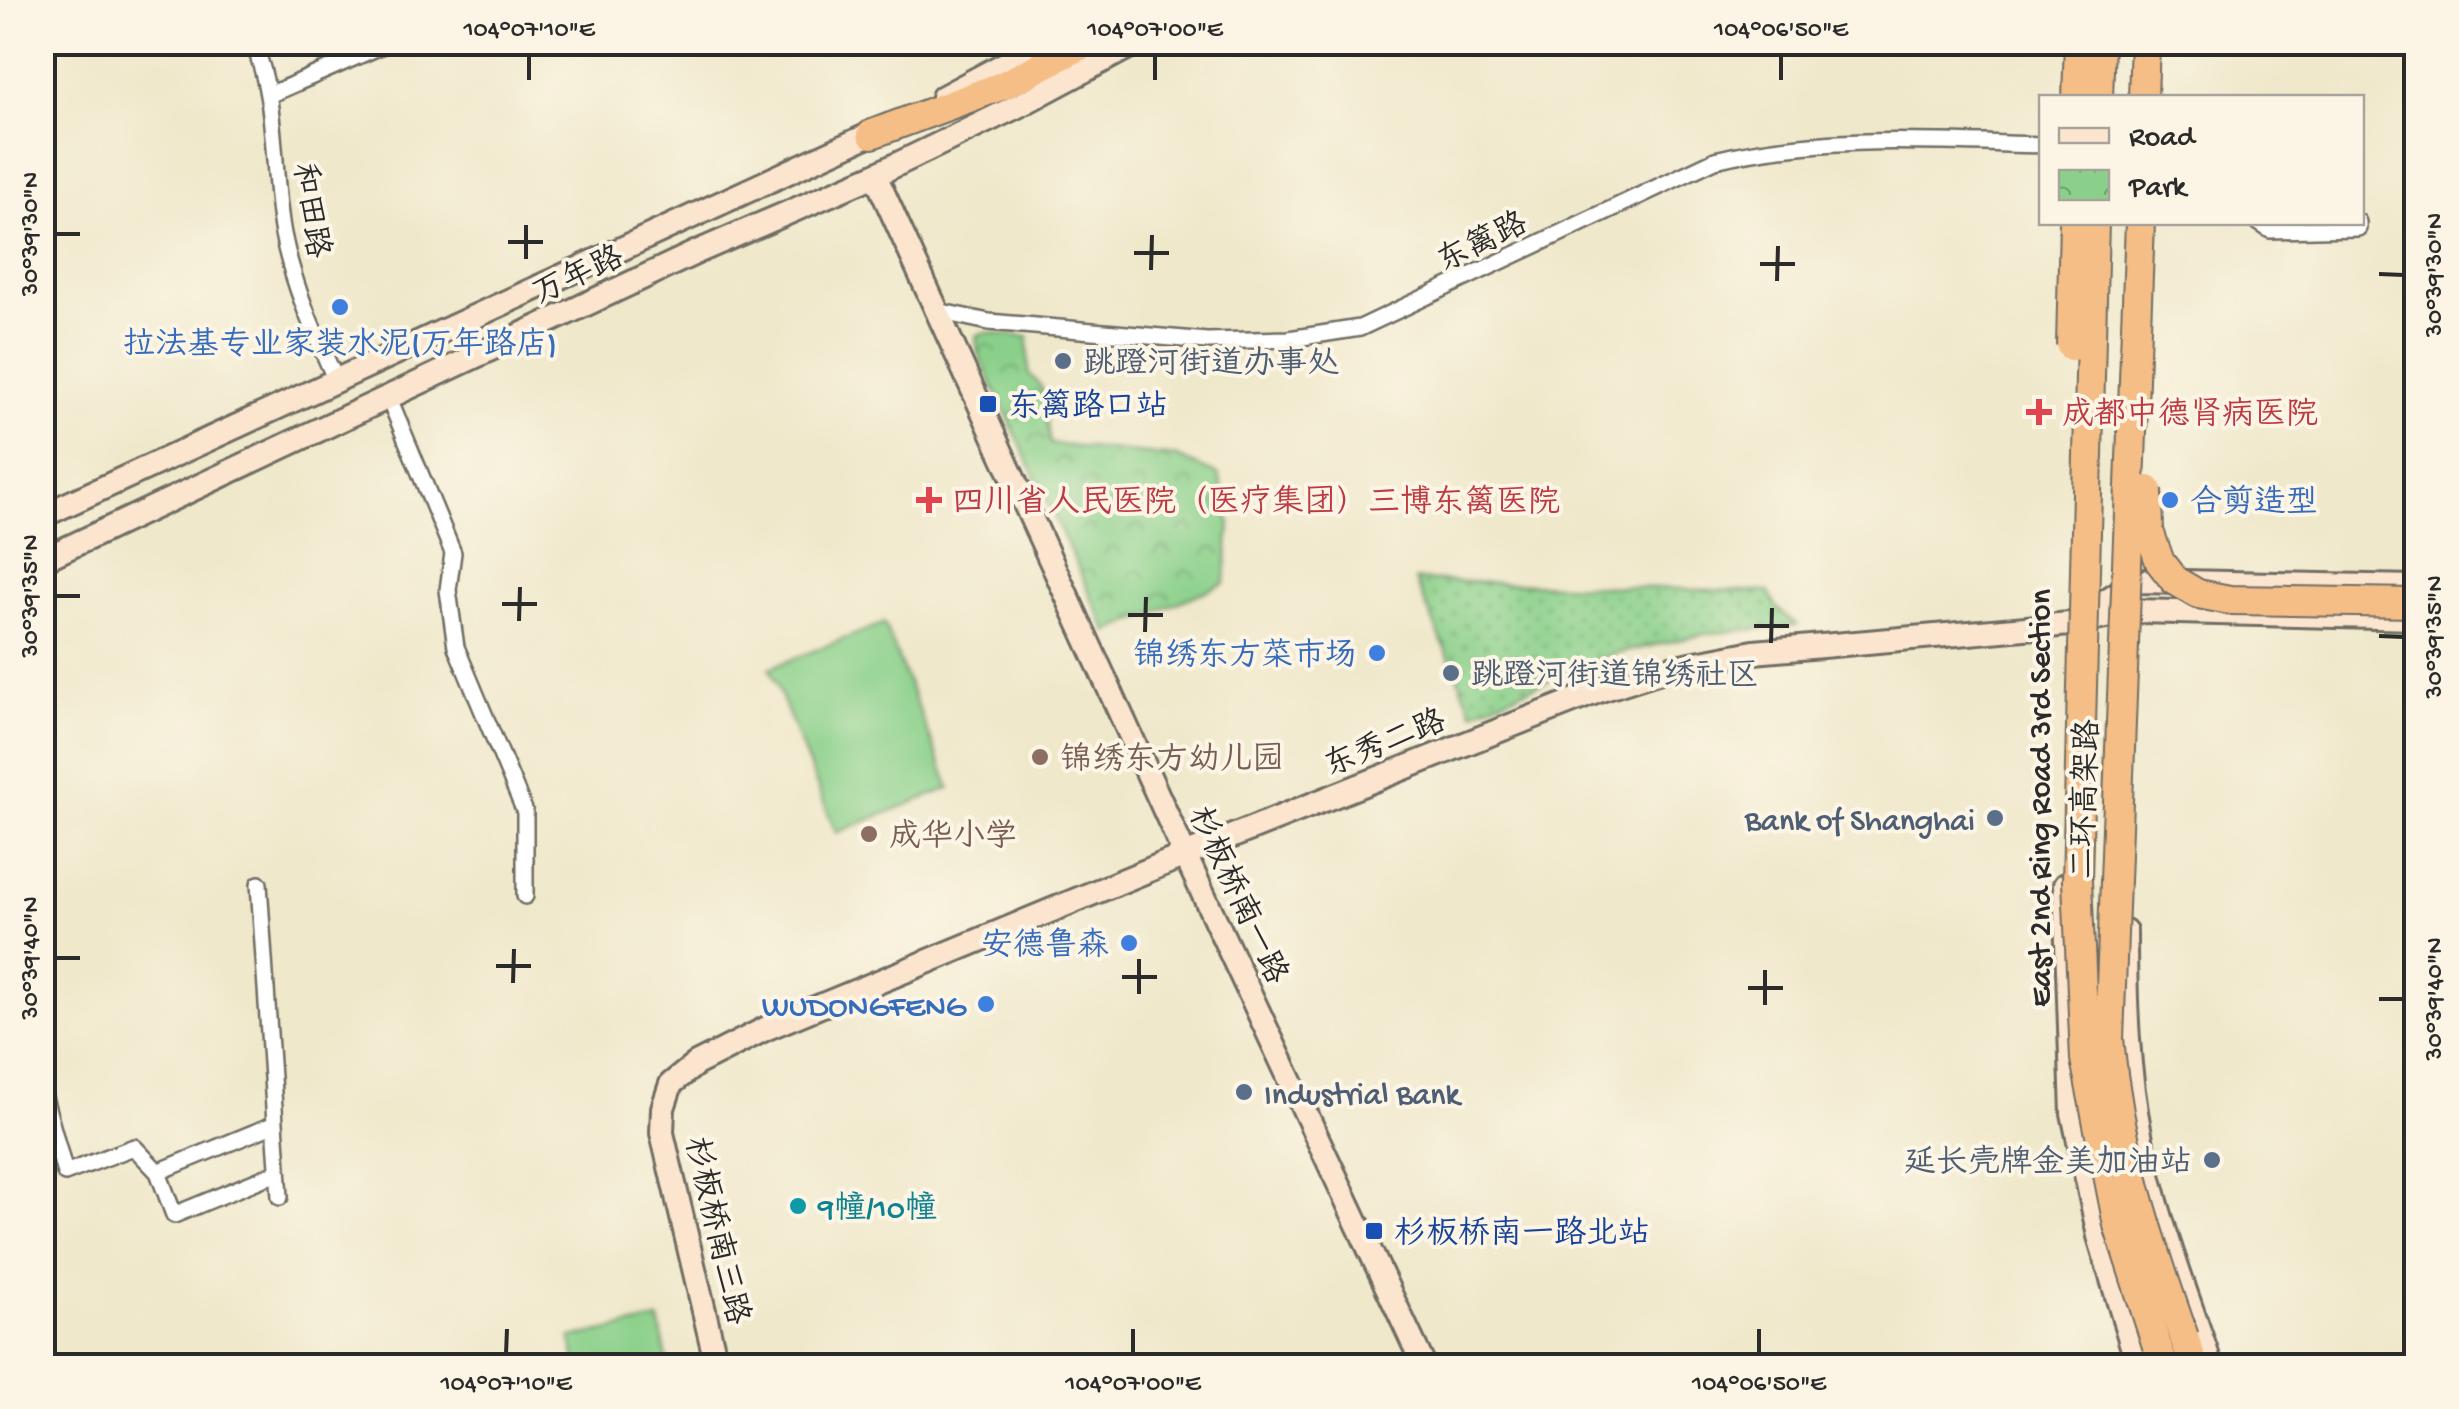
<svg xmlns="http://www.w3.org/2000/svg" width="2459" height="1409" viewBox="0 0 2459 1409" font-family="'Gochi Hand','LXGW WenKai TC',sans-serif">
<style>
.grass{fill:url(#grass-dots);stroke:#5a7e5a;stroke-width:2.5}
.park{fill:url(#park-crowns);stroke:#5a7e5a;stroke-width:2.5}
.pitch{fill:#8ad08a;stroke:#5a7e5a;stroke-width:2.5}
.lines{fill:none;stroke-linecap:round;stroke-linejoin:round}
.street-casing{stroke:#706d63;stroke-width:20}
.secondary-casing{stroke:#706d63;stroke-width:28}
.highway-casing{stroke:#706d63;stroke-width:32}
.street{stroke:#fff;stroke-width:15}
.secondary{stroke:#fbe5cf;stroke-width:22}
.highway{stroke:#f6be87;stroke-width:28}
.highway-bridge-casing{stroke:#706d63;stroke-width:32;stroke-linecap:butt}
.highway-bridge{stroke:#f6be87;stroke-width:28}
.ticks{fill:none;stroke:#2b2b2b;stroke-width:4}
.shop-dot{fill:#3f7fe0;stroke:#fcf5e5;stroke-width:4}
.service-dot{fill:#5c6f8a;stroke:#fcf5e5;stroke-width:4}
.transit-dot{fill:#1a4fb4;stroke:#fcf5e5;stroke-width:4}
.health-dot{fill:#e0444e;stroke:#fcf5e5;stroke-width:4}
.education-dot{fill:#8d6e63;stroke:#fcf5e5;stroke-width:4}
.culture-dot{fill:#0f9aa8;stroke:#fcf5e5;stroke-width:4}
.labels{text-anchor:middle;stroke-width:8;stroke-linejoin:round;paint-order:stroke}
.street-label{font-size:32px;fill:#2b2b2b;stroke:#fcf5e5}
.shop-label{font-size:32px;fill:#366cbe;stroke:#fcf5e5;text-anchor:end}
.service-label{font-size:32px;fill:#4e5e75;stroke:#fcf5e5;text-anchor:start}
.transit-label{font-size:32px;fill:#164399;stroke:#fcf5e5;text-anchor:start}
.health-label{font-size:32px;fill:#be3a42;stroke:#fcf5e5;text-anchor:start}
.education-label{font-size:32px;fill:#785e54;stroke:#fcf5e5;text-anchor:start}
.culture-label{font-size:32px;fill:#0d838f;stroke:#fcf5e5;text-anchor:start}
.neatline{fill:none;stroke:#2b2b2b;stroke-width:4}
.ticks-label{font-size:25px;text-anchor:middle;fill:#2b2b2b}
</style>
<defs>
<pattern id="grass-dots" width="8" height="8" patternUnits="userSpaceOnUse" patternTransform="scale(2.5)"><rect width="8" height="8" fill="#8ad08a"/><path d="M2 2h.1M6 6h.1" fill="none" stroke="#71a971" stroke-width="1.8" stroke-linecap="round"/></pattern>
<pattern id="park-crowns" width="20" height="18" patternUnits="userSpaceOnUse" patternTransform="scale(2.5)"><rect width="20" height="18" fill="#8ad08a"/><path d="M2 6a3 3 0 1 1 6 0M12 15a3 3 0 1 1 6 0" fill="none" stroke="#71a971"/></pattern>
</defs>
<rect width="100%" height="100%" fill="#fcf5e5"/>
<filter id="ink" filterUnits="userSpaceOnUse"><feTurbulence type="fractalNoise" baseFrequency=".01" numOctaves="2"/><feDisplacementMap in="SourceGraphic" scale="20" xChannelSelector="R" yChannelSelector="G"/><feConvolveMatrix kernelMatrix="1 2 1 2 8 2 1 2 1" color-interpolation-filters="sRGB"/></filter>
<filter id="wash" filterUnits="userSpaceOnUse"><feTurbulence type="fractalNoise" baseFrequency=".0048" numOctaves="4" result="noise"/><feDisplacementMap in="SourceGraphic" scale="40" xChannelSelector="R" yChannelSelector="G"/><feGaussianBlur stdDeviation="2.25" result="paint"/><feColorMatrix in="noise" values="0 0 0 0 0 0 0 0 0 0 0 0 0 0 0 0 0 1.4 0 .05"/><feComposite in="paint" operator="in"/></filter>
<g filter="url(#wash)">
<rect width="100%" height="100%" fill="#efe8cb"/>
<path class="grass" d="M1415,580L1769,592L1776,607L1797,625L1706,634L1610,655L1473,712Z"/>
<path class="park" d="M985,332L1028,337L1029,373L1042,388L1050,444L1177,457L1219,475L1230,523L1225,583L1108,632L978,354L976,336Z"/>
<path class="pitch" d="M884,623L950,788L836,833L770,668Z
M659,1320L668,1365L577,1366L571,1338Z"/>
</g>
<g filter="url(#ink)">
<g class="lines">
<defs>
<path id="street" d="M253,42C279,104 271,170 283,234C293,285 314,333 336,380
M269,95L390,42
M2258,222L2270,230L2358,228V222
M937,311L989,322L1207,341L1289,339L1360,328L1715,160C1821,134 1933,142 2042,145
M389,398L453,553L448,590L456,647L525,812V896
M259,884L280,1197
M42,1090L65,1173L134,1147L158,1172
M275,1124L158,1172L174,1215L278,1172"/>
<path id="secondary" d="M943,97L1046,42
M875,175L1185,855L1424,1366
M42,516L888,126
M42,560L697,252L875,175L1022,104L1138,42
M2081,617L2136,581L2416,587
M2065,885L2073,1113L2099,1236L2138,1366
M2125,932C2125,1001 2127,1071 2141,1139C2156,1217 2186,1291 2211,1366
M717,1366L662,1133L663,1108L671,1084L696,1064L767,1028L1185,855L1601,690L1670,668L1754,652L2070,624L2136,611L2416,618"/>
<path id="highway" d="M2077,98L2079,42
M2098,98L2100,42
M2143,98L2145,42
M872,134L1004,85L1088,42
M2184,1337L2194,1366
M2157,1346L2164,1366"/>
</defs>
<use href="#street" class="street-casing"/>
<use href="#secondary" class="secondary-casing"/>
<use href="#highway" class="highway-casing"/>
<use href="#street" class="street"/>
<use href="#secondary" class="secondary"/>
<use href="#highway" class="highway"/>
<defs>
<path id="highway-bridge" d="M2094,222L2077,881L2085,1059L2118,1225L2157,1346
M2140,222L2109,1039C2119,1149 2148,1234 2184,1337
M2071,346L2074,222
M2148,490L2149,531L2160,562L2174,580L2198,594L2230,600L2416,603"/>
</defs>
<use href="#highway-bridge" class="highway-bridge-casing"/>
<use href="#highway-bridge" class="highway-bridge"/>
</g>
</g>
<path class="ticks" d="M529,80V55M1155,80V55M1781,80V55M55,234H80M508,242H543M1134,253H1169M526,259V225M1760,264H1795M1151,270L1152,235M2379,274L2404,275M1777,281L1778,246M55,596H80M502,604H537M1128,615H1163M519,621L520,587M1754,626H1789M1145,632L1146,597M2379,636L2404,637M1771,643L1772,608M55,958H80M496,966H531M1122,977H1157M513,983L514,949M1748,988H1783M1139,994V959M2379,999H2404M1765,1005V970M506,1354L507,1329M1133,1354V1329M1759,1354V1329"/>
<g class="shop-dot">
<circle cx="340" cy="307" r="10"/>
<circle cx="2170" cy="500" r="10"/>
<circle cx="1377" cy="653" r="10"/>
<circle cx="1129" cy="943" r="10"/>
<circle cx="986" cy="1004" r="10"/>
</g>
<g class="service-dot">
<circle cx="1063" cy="361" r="10"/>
<circle cx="1451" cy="673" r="10"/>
<circle cx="1995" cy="818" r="10"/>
<circle cx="1244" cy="1092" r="10"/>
<circle cx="2212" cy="1160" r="10"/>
</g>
<g class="transit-dot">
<rect x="978" y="394" width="20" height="20" rx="5"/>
<rect x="1364" y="1221" width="20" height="20" rx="5"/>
</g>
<g class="health-dot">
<path d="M2034 397h10v10h10v10h-10v10h-10v-10h-10v-10h10z"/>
<path d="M924 485h10v10h10v10h-10v10h-10v-10h-10v-10h10z"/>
</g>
<g class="education-dot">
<circle cx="1040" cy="757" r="10"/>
<circle cx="869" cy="834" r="10"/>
</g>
<circle class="culture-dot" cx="798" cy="1206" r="10"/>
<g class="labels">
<g class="street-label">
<text transform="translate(313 210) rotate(81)" y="11">和田路</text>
<text transform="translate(1481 240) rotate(-26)" y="11">东篱路</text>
<text transform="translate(577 273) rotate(-25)" y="11">万年路</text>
<text transform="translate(1384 741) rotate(-22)" y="11">东秀二路</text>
<text transform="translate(2038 798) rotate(-90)" y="11">East 2nd Ring Road 3rd Section</text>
<text transform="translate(2083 799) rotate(-88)" y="11">二环高架路</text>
<text transform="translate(1240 894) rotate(65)" y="11">杉板桥南一路</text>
<text transform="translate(719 1230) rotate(77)" y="11">杉板桥南三路</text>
</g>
<g class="shop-label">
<text x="340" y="353" text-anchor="middle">拉法基专业家装水泥(万年路店)</text>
<text x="2190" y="511" text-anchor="start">合剪造型</text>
<text x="1357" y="664">锦绣东方菜市场</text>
<text x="1109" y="954">安德鲁森</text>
<text x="966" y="1015">WUDONGFENG</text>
</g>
<g class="service-label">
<text x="1083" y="372">跳蹬河街道办事处</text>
<text x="1471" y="684">跳蹬河街道锦绣社区</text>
<text x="1975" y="829" text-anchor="end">Bank of Shanghai</text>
<text x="1264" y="1103">Industrial Bank</text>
<text x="2192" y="1171" text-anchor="end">延长壳牌金美加油站</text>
</g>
<g class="transit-label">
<text x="1008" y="415">东篱路口站</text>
<text x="1394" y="1242">杉板桥南一路北站</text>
</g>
<g class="health-label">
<text x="2062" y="423">成都中德肾病医院</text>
<text x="952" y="511">四川省人民医院（医疗集团）三博东篱医院</text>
</g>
<g class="education-label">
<text x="1060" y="768">锦绣东方幼儿园</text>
<text x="889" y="845">成华小学</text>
</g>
<g class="culture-label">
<text x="818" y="1217">9幢/10幢</text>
</g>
</g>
<rect width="2459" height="1409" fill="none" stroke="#fcf5e5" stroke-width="110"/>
<rect x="2039" y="95" width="325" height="130" fill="#fcf5e5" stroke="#a8a49b" stroke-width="2.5"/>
<rect x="2059" y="128" width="50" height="15" fill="#fbe5cf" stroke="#a8a49b" stroke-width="2.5"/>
<text x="2129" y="145" font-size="30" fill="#2b2b2b">Road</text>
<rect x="2059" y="170" width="50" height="30" fill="url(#park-crowns)" stroke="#a8a49b" stroke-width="2.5"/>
<text x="2129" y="195" font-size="30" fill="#2b2b2b">Park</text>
<rect x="55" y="55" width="2349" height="1299" class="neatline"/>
<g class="ticks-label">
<text x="529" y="36">104°07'10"E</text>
<text x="1155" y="36">104°07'00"E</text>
<text x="1781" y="36">104°06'50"E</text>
<text transform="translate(28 234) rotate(-90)" y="9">30°39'30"N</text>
<text transform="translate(2432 275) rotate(-90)" y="9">30°39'30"N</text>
<text transform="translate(28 596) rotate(-90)" y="9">30°39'35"N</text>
<text transform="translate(2432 637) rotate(-90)" y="9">30°39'35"N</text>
<text transform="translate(28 958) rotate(-90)" y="9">30°39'40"N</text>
<text transform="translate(2432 999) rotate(-90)" y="9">30°39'40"N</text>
<text x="506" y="1390">104°07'10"E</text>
<text x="1133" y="1390">104°07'00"E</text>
<text x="1759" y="1390">104°06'50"E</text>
</g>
</svg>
